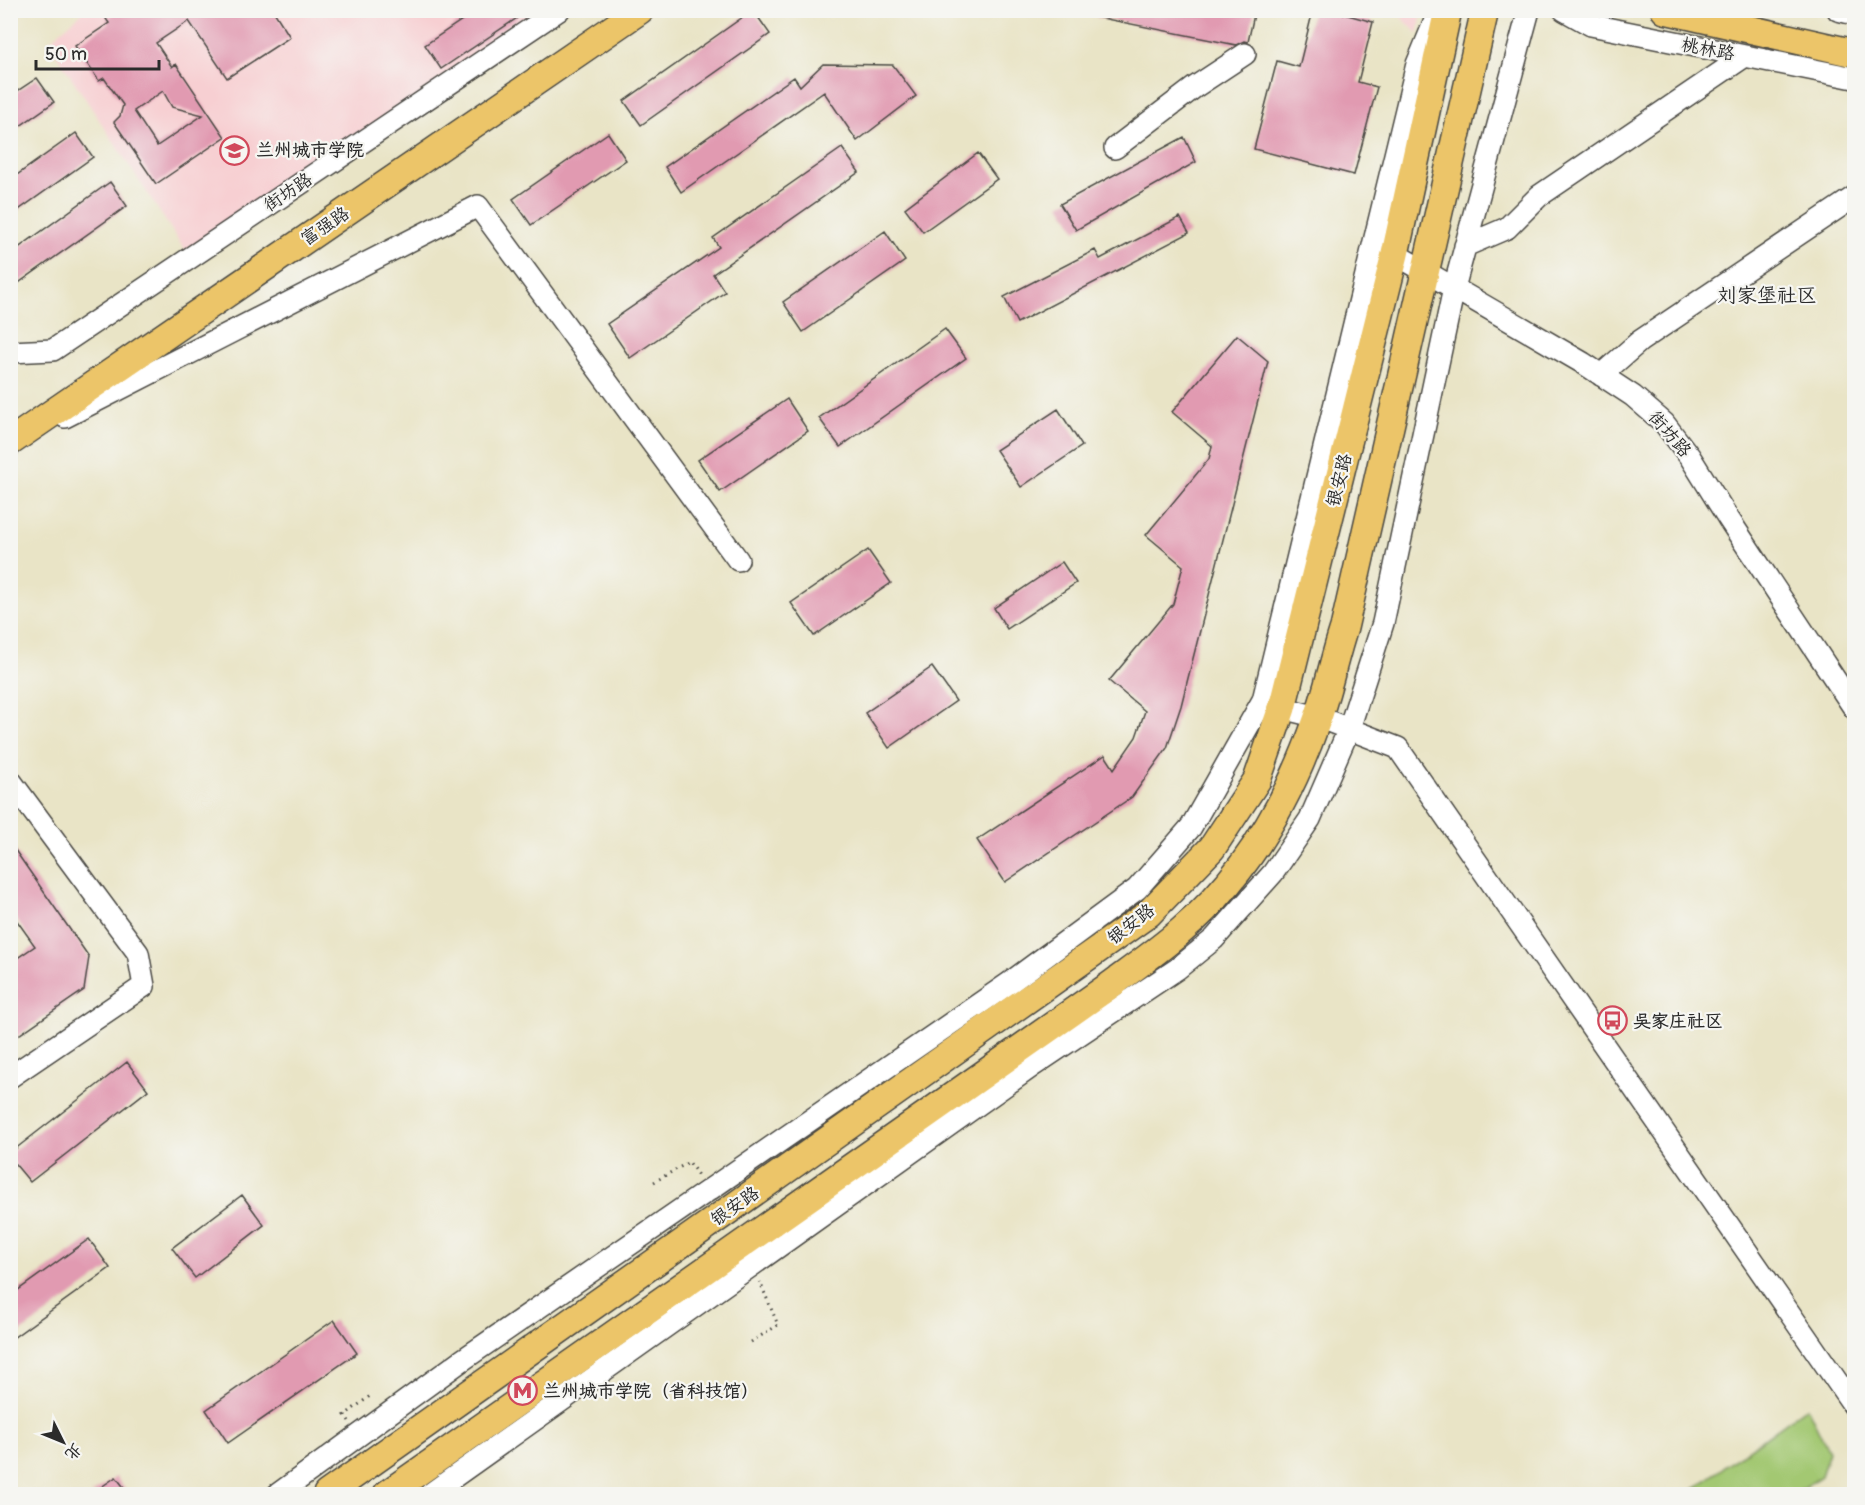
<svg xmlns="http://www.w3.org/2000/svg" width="1865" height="1505" viewBox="0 0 1865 1505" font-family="Pangolin,'LXGW WenKai TC',sans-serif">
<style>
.built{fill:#f7cfd2}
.green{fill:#a3c872;stroke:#677a4e;stroke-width:1.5}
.building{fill:#e19ab1;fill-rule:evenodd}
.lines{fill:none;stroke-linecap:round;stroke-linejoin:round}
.minor-casing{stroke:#484742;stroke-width:24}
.major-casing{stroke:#484742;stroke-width:30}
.path{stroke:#484742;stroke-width:3;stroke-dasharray:1.5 4.5;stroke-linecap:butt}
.minor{stroke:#fff;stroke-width:21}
.major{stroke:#ecc569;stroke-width:27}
.labels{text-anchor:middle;stroke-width:4.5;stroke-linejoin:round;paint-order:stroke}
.street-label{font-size:18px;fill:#2b2b2b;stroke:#f6f6f2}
.poi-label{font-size:18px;font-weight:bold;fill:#2b2b2b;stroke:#f6f6f2;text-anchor:start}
.neighbourhood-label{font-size:20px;fill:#2b2b2b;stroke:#f6f6f2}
</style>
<rect width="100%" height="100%" fill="#f6f6f2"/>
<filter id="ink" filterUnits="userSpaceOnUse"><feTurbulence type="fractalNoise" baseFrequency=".0167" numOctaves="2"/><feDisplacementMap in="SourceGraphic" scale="12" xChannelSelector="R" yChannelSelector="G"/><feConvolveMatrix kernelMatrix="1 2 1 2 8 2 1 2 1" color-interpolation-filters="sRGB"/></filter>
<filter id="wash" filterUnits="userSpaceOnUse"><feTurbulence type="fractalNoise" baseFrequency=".008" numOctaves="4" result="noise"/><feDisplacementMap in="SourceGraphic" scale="24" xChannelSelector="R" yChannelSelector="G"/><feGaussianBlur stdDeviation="1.35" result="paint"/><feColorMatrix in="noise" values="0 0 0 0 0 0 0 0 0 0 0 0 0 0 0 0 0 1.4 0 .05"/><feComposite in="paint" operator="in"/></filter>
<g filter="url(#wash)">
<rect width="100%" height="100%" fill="#e9e4c6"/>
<path class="built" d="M84,11H563L190,258L48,42Z
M1395,11H1422L1418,34Z"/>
<path class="green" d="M1807,1407L1829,1452L1821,1476L1794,1494H1687Z"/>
<g id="blocks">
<path class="building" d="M119,10H273L290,37L227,78L189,21L156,43L172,67L176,64L225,137L156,184L114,122L120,116L123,105L104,78L99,81L75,46L109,23L106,19ZM163,91L172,107L203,115L157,146L134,111Z
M460,10H512L517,18L441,69L425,45L465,18Z
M753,10L770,34L641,125L624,101Z
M1097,10H1255L1248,42L1244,41L1236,45L1096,17Z
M1313,10H1330L1373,22L1358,82L1377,87L1354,175L1254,149L1277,61L1299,67Z
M823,64L893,65L916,96L857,141L824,92L681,192L665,167L794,77L800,86Z
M37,78L54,102L10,133V96Z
M76,133L93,157L10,216V180Z
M608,133L626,160L531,225L513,199Z
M1184,137L1196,162L1076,230L1060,204Z
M842,148L859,172L713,274L725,292L630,358L607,324L719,247L713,238Z
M978,153L997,179L923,232L905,208Z
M110,182L127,206L10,289V254Z
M1180,217L1189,233L1017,323L1004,297L1095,250L1100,259Z
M885,231L905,261L803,332L783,302Z
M945,329L966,358L840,447L819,418Z
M1237,335L1268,361L1181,706L1167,748L1132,797L1005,882L977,840L1105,755L1114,769L1136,737L1145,711L1109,681L1173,604L1183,566L1146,535L1209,459L1212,446L1172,412Z
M787,399L808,431L720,492L698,460Z
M1058,409L1082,446L1021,487L996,450Z
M868,550L891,583L814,636L791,603Z
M1062,562L1076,583L1007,629L994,608Z
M932,667L956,701L889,748L865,713Z
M10,843L89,957L84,990L10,1041V963L35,946L10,911Z
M127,1062L148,1090L30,1182L10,1158V1153Z
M242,1195L264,1225L195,1278L172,1248Z
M89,1239L110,1268L10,1340V1296Z
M334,1320L357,1353L228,1443L206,1410Z
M116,1477L129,1494H91Z"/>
</g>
</g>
<g filter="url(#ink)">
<use href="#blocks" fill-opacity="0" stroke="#484742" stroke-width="1.5"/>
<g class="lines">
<defs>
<path id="minor" d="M1564,10L1591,25L1854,78
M1838,10L1854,14
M1115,148L1195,87L1245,54
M1465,246L1507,228L1539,196L1745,56
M1395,254L1583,363L1633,396L1664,423L1690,457L1728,518L1854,708
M10,352L53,350L559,10
M1601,375L1640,341L1854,197
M65,417L478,206L738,560
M1268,702L1282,708L1318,717L1398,748L1854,1406
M10,780L138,953L144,986L10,1077
M278,1494L461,1361L1008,984L1137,889L1191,827L1263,700L1417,64L1439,11
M430,1494L1034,1065L1177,969L1214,939L1273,873L1310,819L1349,729L1383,623L1454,288L1529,10"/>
<path id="major" d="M1665,10L1854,53
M10,442L640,10
M327,1494L1148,914L1212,848L1257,780L1282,708L1395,254L1448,10
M387,1494L1112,984C1135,967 1159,950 1181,931C1247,875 1289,800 1317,720C1328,690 1334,658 1344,628L1485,10"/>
</defs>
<use href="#minor" class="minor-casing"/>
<use href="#major" class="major-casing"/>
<path class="path" d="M654,1182L689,1162L699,1177
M751,1342L778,1325L760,1282
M349,1421L345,1415L370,1396"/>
<use href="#minor" class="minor"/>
<use href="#major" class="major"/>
</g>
</g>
<defs>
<symbol id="school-ring" viewBox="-11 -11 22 22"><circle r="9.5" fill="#f6f6f2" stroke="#d1495b" stroke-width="1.5"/><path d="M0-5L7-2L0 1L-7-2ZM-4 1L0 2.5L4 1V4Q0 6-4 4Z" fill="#d1495b"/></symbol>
<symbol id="bus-ring" viewBox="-11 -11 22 22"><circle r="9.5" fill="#f6f6f2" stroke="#d1495b" stroke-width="1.5"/><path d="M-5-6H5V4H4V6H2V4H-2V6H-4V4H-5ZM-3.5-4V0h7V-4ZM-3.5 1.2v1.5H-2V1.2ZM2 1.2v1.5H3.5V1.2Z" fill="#d1495b"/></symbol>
<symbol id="metro-ring" viewBox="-11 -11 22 22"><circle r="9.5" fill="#f6f6f2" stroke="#d1495b" stroke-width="1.5"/><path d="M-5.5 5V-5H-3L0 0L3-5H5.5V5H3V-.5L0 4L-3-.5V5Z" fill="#d1495b"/></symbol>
</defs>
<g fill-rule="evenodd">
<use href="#school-ring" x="218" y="134" width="33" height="33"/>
<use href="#bus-ring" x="1596" y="1004" width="33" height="33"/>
<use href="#metro-ring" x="506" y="1374" width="33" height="33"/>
</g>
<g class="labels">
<g class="street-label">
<text transform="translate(1708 49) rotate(11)" y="6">桃林路</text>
<text transform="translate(288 192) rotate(-34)" y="6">街坊路</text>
<text transform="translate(325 226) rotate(-34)" y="6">富强路</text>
<text transform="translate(1670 434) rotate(49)" y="6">街坊路</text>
<text transform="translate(1339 480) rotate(-76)" y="6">银安路</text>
<text transform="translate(1131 924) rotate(-38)" y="6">银安路</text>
<text transform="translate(735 1206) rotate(-35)" y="6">银安路</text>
</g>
<g class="poi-label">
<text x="256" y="156">兰州城市学院</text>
<text x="1633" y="1027">吴家庄社区</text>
<text x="543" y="1397">兰州城市学院（省科技馆）</text>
</g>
<g class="neighbourhood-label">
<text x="1767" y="302">刘家堡社区</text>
</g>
</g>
<rect width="1865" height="1505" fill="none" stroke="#f6f6f2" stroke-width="36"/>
<g transform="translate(63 1442) rotate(133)" stroke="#f6f6f2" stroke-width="4.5" paint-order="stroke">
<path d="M0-4.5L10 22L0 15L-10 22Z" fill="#2b2b2b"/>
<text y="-9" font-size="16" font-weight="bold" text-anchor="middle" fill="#2b2b2b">北</text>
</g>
<path d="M36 60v9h123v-9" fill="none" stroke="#2b2b2b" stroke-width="3"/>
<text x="45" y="60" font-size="18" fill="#2b2b2b" stroke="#f6f6f2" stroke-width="4.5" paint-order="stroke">50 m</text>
</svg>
